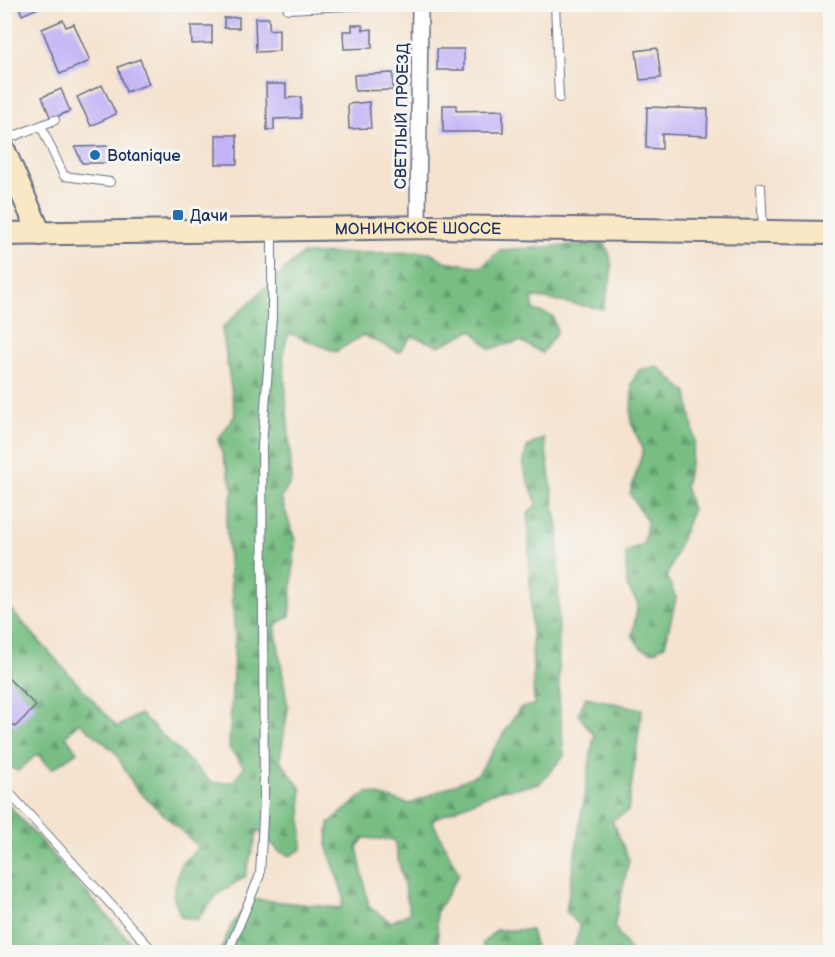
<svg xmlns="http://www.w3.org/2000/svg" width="835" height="957" viewBox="0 0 835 957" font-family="'Balsamiq Sans',sans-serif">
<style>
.forest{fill:url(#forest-firs);stroke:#4a7670;stroke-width:1.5;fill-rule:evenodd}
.building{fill:#c2b2f6}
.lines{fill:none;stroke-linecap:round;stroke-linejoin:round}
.lane-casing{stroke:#676e86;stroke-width:10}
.street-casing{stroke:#676e86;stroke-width:18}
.secondary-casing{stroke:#676e86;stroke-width:26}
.lane{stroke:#fff;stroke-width:8}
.street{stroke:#fff;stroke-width:15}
.secondary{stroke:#fae7c3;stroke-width:22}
.poi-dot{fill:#1f6fb2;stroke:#f6f6f2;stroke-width:2}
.labels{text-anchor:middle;stroke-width:6;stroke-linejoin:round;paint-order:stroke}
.street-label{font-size:16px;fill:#1b2f5e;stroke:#f6f6f2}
.poi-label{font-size:16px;fill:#1b2f5e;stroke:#f6f6f2;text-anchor:start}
</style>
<defs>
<pattern id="forest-firs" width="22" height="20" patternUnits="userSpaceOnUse" patternTransform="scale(1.5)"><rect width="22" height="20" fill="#78be83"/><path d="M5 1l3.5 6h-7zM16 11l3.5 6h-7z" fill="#629b6e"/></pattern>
</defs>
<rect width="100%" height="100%" fill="#f6f6f2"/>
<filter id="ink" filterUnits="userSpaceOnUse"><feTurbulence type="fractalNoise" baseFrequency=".0167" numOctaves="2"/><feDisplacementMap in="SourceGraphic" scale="12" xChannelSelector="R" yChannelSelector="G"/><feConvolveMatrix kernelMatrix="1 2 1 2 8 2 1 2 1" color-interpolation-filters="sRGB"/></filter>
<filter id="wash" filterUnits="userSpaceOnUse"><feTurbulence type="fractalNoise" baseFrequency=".008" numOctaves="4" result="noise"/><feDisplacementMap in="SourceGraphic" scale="24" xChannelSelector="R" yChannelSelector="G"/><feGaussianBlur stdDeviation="1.35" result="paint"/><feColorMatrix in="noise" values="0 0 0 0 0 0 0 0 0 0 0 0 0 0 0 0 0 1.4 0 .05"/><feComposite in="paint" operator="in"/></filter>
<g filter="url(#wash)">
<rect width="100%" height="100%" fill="#f5e3cf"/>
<path class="forest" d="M604,243C618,264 609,285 603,309L532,297L534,310L553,316L557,332L542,353L521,341L490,349L472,330L439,346L412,336L399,352L363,335L336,352L289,333L283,352L292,480L281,498L295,540L290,616L275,625L288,708L280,760L301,789L302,849L290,856L279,851L258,830L245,877L219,893L197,920L181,917L173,895L181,864L199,847L136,789L115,752L79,722L66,736L77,752L52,769L37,754L18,771L5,765L4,602L117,727L140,714L212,783L233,782L244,767L229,748L235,636L226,522L233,489L218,440L235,415L222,328L302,254L430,252L444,261L482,267L500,250Z
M657,366L687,393L695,442L685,486L692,510L667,577L676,598L665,645L653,652L641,648L632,635L638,604L627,586L626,552L644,544L647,521L630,494L643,450L631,422L632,383L639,370Z
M544,438L558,529L559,696L564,756L539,784L497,791L432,820L459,874L436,913L439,946L449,952H220L231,926L251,899L341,908L344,898L327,845L329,823L367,792L410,804L478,774L520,708L534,705L528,514L537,504L523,467L527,447ZM364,838L394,840L410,913L391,922L369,907L357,847Z
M586,697L642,709L628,811L612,820L629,860L614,927L631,952H573L580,926L566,911L594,735L578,715Z
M5,801L139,952H5Z
M496,930H531L535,945L527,952H486L482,944Z
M830,944V952H684Z"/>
<g id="blocks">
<path class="building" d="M18,4H47L22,15Z
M239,17V28H224V18Z
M255,18H269V30L279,29V51L256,52Z
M63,20L66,27L74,24L90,61L60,74L42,29Z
M352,25H362L363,30L372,29V48L344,49L343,31H352Z
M191,26H212V43L192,44Z
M657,48L661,78L640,80L636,51Z
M437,49H464V70H437Z
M140,59L149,84L126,92L118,67Z
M393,73V90L355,91L354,75Z
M266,84H286V98L301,97V118L274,119V130H267Z
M102,85L116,114L91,126L77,97Z
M61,89L70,111L51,119L42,97Z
M369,102L371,128L349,129L348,104Z
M443,105H456V111L503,110V132H443Z
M647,107L708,109L707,136L662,134V149L646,148Z
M216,135H237V164H216Z
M111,146L112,163H82L75,147Z
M5,675L36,706L15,727L5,717Z"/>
</g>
</g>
<g filter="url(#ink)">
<use href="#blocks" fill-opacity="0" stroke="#676e86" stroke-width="1.5"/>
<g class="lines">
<defs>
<path id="lane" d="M555,4L559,98
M288,9L385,4
M41,126L64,176L110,182
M4,140L55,120
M761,187L763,231
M4,787L154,952
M228,952L260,875L264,798L262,445L272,318V233"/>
<path id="street" d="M418,227L420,4"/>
<g id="secondary">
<path d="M4,151L40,234"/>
<path id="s1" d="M4,234L431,227L830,233"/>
</g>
</defs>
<use href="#lane" class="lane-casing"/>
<use href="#street" class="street-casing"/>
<use href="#secondary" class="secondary-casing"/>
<use href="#lane" class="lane"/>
<use href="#street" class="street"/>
<use href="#secondary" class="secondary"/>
</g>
</g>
<g class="poi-dot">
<circle cx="95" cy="155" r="6"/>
<rect x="172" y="209" width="12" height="12" rx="3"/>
</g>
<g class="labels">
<g class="street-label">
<text transform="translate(401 116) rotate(-89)" y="6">СВЕТЛЫЙ ПРОЕЗД</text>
<text dy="6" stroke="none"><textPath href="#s1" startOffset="414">МОНИНСКОЕ ШОССЕ</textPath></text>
</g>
<g class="poi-label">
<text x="107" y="161">Botanique</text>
<text x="190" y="221">Дачи</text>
</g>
</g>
<rect width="835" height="957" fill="none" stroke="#f6f6f2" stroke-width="24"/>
</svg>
